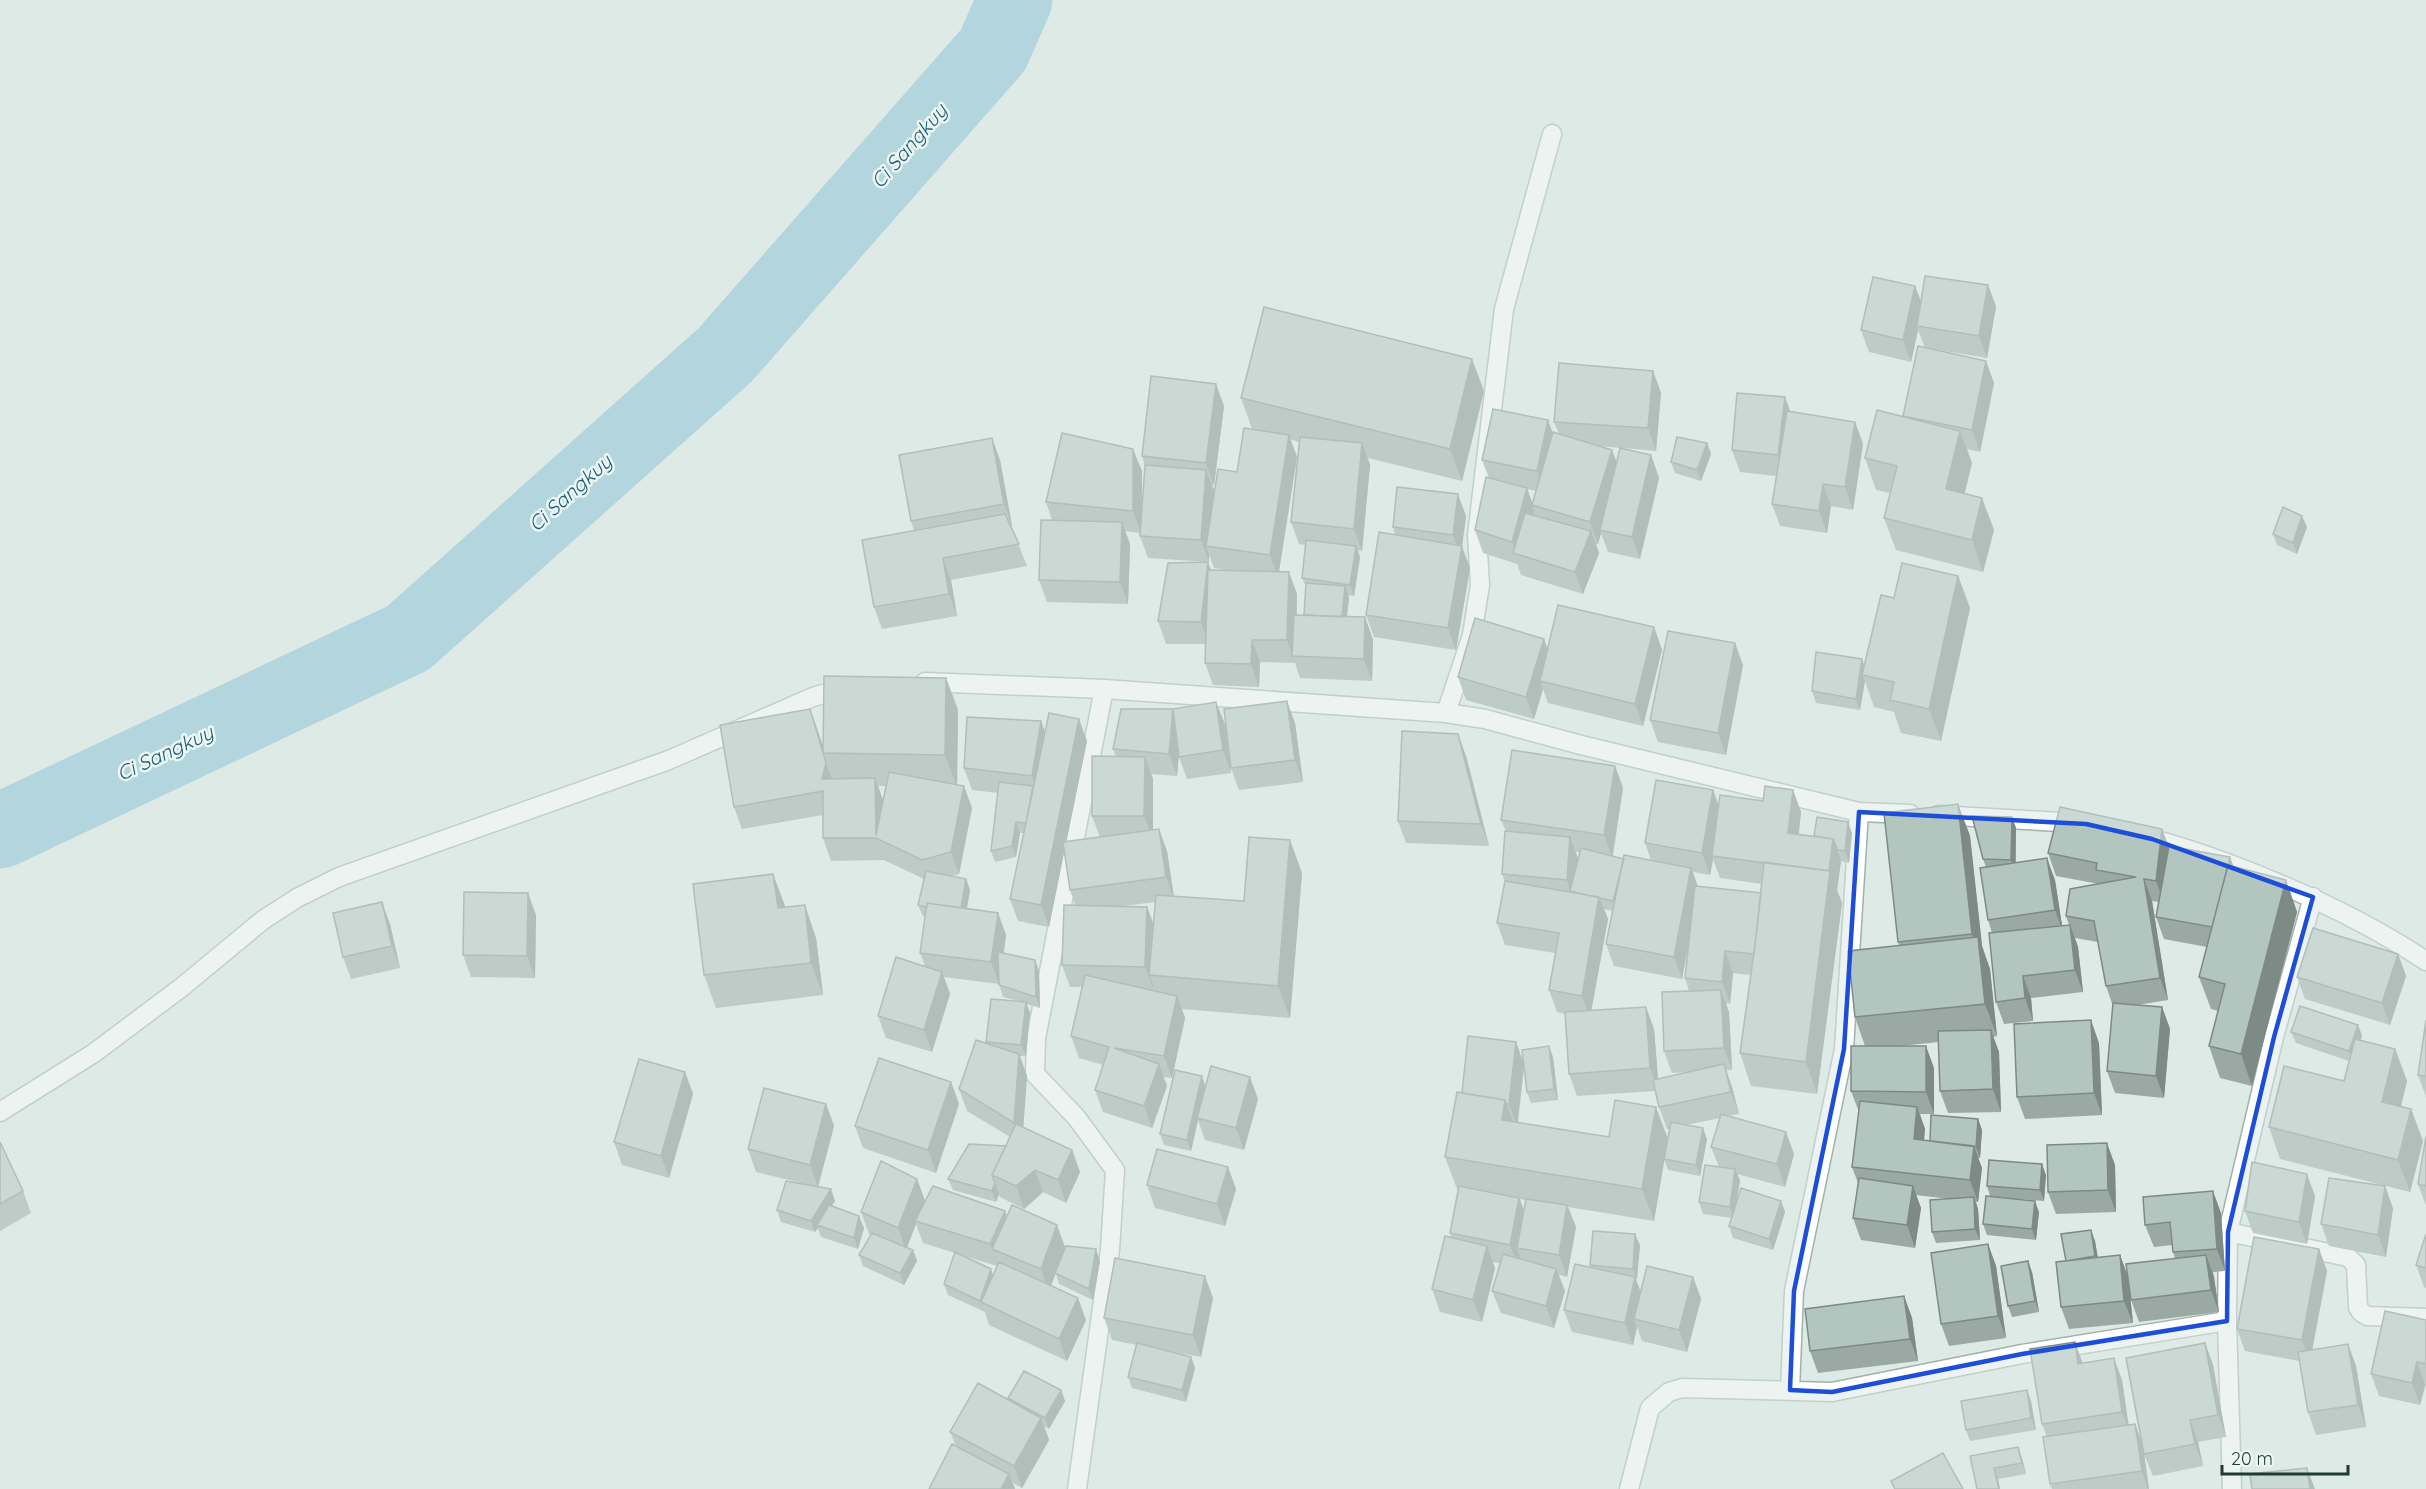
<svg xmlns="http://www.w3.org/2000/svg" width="2426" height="1489" viewBox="0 0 2426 1489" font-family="Quicksand,sans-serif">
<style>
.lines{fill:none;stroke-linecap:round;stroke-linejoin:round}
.river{stroke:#81bed4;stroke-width:75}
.minor-casing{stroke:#a0b2ae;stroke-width:21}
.tertiary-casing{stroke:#a0b2ae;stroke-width:21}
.minor{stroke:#fff;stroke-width:18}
.tertiary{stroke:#fff;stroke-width:18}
.wall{fill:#9aa9a4;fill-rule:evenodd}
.shaded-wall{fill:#7d8a86}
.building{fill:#b3c5bf;stroke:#7d8a86;stroke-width:1.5}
.marked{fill:none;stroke:#1d4ed8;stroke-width:4.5;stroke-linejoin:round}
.labels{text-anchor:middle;stroke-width:5;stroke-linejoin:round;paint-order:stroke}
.water-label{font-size:20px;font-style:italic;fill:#165d79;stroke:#eef7f3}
</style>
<rect width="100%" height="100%" fill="#ddeae6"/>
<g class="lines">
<path class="river" d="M0,831L408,638L725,355L993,50L1015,0"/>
<defs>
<path id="minor" d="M1446,713L1472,635L1480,585L1477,535L1504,309L1552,134
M2228,1232L2348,1257L2356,1265L2358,1307L2361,1312L2367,1316L2426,1318
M1790,1390L1794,1291L1844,1049L1859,812
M1077,1489L1110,1250L1115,1170L1076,1117L1035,1074L1036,1038L1104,689
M1629,1489L1650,1408L1669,1392L1682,1388L1832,1392L2022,1354L2227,1321
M2232,1489L2227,1321L2228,1232L2274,1037L2313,897"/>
<path id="tertiary" d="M925,682L1104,689L1446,713L1485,719L1581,745L1859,812L1910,814
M1938,815L2078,823
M2143,837C2172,843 2200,853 2227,863C2297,889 2364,920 2426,961
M0,1112L94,1053L182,987L263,920L297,898L339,877L669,760L813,697L847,687"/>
</defs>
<use href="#minor" class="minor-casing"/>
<use href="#tertiary" class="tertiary-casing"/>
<use href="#minor" class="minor"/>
<use href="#tertiary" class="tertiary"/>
</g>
<path class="wall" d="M1988,285L1996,307L1987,358L1932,349L1994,383L1980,452L1967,449L1972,463L1964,494L1994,530L1983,572L1896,550L1884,518L1890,493L1876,490L1865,458L1904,417L1903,416L1925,348L1918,330L1911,362L1869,352L1861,330L1915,286L1921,301Z
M1653,371L1661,393L1656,451L1622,448L1651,455L1659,478L1640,559L1608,552L1601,533L1598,544H1596L1599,553L1583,594L1521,575L1517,564L1483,553L1475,530L1489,478L1482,460L1548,420L1553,434H1559L1554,422ZM1600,446L1620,448L1617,463L1612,450ZM1527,489L1536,491L1532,503Z
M1484,391L1462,481L1368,458L1370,465L1362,551L1358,550L1360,557L1354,596L1348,595L1349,598L1347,617H1365L1373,640L1372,681L1300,678L1295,663L1260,662L1259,687L1213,685L1205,663L1206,644H1166L1158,621L1210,570L1232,571L1214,568L1209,555V562L1148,558L1140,536V533L1125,531L1130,544L1128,604L1047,602L1039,580L1052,520L1046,502L1142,471V511L1145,466L1142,456L1224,406L1214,485H1212L1214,491L1237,472L1252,429L1241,398ZM1290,439L1299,442L1291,522L1299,544L1306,545L1302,578L1306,587L1304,615H1297V594L1279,572L1297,457Z
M1785,397L1790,411L1855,422L1863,444L1853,510L1831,506L1827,533L1780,526L1772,504L1776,476L1740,472L1732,450Z
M1707,443L1711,454L1701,481L1675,473L1671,462Z
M1000,460L1012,526H1011L1027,566L951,580L957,616L882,629L874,607L914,530L911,521Z
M1466,516L1462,547L1470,568L1456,650L1374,637L1366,615L1395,535L1393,527Z
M2307,527L2297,554L2277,545L2273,534Z
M1958,576L1970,608L1941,741L1901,733L1894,712L1874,707L1865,681L1860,710L1816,703L1812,691L1862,659L1864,666L1894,598Z
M1654,627L1662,650L1643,726L1548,703L1543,689L1534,719L1466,700L1458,677L1547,649Z
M1743,665L1726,755L1658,742L1650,720Z
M946,678L958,710L957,785L972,808L959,874L952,876L966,879L970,890L967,908L998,913L1006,935L1004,953L1035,960L1039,971L1040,1008L1026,1004L1030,1013L1026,1056H1020L1027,1076L1023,1127L1072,1150L1080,1172L1066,1203L1043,1192L1024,1209L1000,1197L999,1194L996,1202L953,1190L948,1179L1006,1146L1010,1137L967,1111L959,1089L987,1044L986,1042L1019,1001L1003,997L999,984L944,977L950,994L932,1052L886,1038L878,1016L925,966L920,953L925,917L923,916L918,905L924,879L884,860L831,861L823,838V815L742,829L734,807L810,709L823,747ZM878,786H886L883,801Z
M1041,721L1045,732L1087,741L1066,842L1100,837L1092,816L1116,757L1113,749L1225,724L1231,773L1187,779L1179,757V752L1177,776L1151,774L1153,779V830L1167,851L1174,896L1244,901L1302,873L1290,1018L1182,1009L1185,1018L1172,1078L1163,1077L1167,1086L1152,1128L1103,1112L1095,1090L1103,1065L1079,1058L1071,1036L1082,987H1070L1062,965L1075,905L1070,890L1064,851L1049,927L1018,921L1010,899L1024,833H1020L1016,857L995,862L991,851L998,793L972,790L964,768ZM1156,902L1154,925L1147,907L1123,906Z
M1295,723L1303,782L1239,790L1231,768Z
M1466,756L1489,846L1406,843L1398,821Z
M1615,766L1623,788L1613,856L1624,859L1651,860L1645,843L1713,790L1718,804L1763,801L1793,790L1801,812L1799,834L1814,836L1852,833L1849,863L1841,861L1837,890L1842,903L1817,1094L1751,1086L1740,1053L1751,975L1733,973L1730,1004L1726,1003L1729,1012L1732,1070H1726L1732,1087L1739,1114L1728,1116L1794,1154L1785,1187L1737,1174L1740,1180L1736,1203L1781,1201L1785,1212L1773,1250L1733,1238L1729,1226L1732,1218L1703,1214L1699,1202L1719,1167L1711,1147L1720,1118L1686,1125L1707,1139L1700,1176L1668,1170L1664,1159L1654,1221L1568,1207L1576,1227L1567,1277L1559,1275L1565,1291L1554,1328L1501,1313L1492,1291L1500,1263L1492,1262L1495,1268L1482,1322L1440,1312L1432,1289L1451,1237L1450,1233L1458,1189H1457L1445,1157L1462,1093L1523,1061L1553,1057L1558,1100L1531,1103L1527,1092L1524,1067L1518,1123L1609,1137L1668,1139L1670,1129H1667L1659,1107L1655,1091L1577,1096L1569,1074L1565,1014L1557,1012L1549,990L1555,953L1505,945L1497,923L1505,882L1502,874L1506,831L1501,820ZM1576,852H1580L1578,859ZM1713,859L1720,878L1762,884L1761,893L1698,887L1693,872L1710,875ZM1604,909L1613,911L1606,944L1614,966L1682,979L1688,946L1685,978L1689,991L1664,1051L1672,1073L1690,1072L1658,1079L1654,1029L1591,1011L1608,919ZM1520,1199L1525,1200L1524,1210Z
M1958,804L1970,836L1982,946L1990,969L1997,1036L1993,1037L1999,1052L2001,1112L1948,1113L1940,1091L1939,1042L1900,1046L1934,1068V1114H1920L1925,1129L1924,1140L1930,1141L1978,1119L1982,1130L1980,1158H1978L1982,1168L1978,1202H1976L1978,1209L1980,1240L1936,1243L1932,1232L1950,1199L1916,1195L1921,1208L1915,1248L1861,1240L1853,1218L1858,1183L1852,1167L1859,1112L1851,1091L1865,1046L1855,1017L1899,945L1898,942Z
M2012,817L2016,828V862L2055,880L2062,925H2069L2066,916L2099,884L2056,876L2048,853L2162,829L2169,847L2230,857L2233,866L2286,880L2297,912L2252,1086L2220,1078L2209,1046L2218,1011L2211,1009L2199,977L2207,947L2164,939L2156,917L2159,902L2152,901L2168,1000L2137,1005L2162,1007L2170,1029L2164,1098L2115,1093L2107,1071L2113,1006L2106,986L2098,942L2075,938L2078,947L2083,992L2031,998L2033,1021L2004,1024L1996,1002L1992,933L1988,920L1986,867L1983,859Z
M773,874L785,907L816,938L823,995L716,1008L704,975Z
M536,915L535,978L471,977L463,955Z
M390,924L400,968L351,979L343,957Z
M2398,954L2406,976L2390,1025L2305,999L2297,977Z
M2426,1020V1097L2418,1075Z
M2358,1025L2362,1036L2360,1040L2395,1049L2407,1081L2401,1106L2411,1109L2423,1141L2410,1192L2280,1159L2269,1127L2344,1081L2349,1061L2296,1043L2291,1032Z
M2099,1043L2102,1115L2025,1119L2017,1097Z
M685,1072L693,1094L669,1178L622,1165L614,1142Z
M951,1082L959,1104L936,1173L863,1148L855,1126Z
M1206,1086L1258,1099L1244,1150L1205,1140L1198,1120L1191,1151L1164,1145L1160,1134Z
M826,1104L834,1126L818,1187L831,1189L835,1201L831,1206L864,1228L858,1249L821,1237L818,1228L815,1232L781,1222L777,1210L814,1186L756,1172L748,1149Z
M2426,1136V1206L2418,1184Z
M0,1142L23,1191L31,1213L0,1231Z
M2115,1165L2116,1212L2056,1214L2048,1192Z
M1228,1167L1236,1189L1225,1226L1155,1208L1147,1185Z
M2046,1175L2044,1201L2020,1199L2039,1212L2036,1240L1987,1235L1983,1224L1990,1196L1987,1186Z
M917,1179L925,1201L923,1205L1007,1217L1065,1247L1100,1261L1093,1300L1059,1284L1056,1273L1051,1286L1086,1320L1067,1361L989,1325L985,1312L948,1295L944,1284L955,1253L923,1243L916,1224L907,1247L913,1250L917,1261L904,1285L863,1266L859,1255L871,1235L869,1234L861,1212ZM961,1255L997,1266L993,1275Z
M2315,1196L2307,1244L2253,1233L2245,1211Z
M2393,1208L2386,1257L2329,1246L2321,1224Z
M2221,1213L2225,1271L2213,1272L2214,1277L2219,1312L2139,1322L2131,1300L2129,1284L2133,1323L2069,1329L2061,1307L2066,1261L2095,1241L2098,1257L2120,1255L2128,1277L2175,1258L2173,1252L2172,1245L2154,1247L2145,1225Z
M2426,1234V1288L2424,1287L2416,1265Z
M1988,1244L1996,1266L2006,1338L1949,1346L1941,1324Z
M1640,1245L1636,1280L1641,1292L1693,1277L1701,1299L1687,1352L1642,1341L1637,1327L1633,1345L1572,1332L1564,1310L1591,1268L1590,1265Z
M2319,1249L2327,1271L2312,1350L2348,1344L2356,1366L2366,1427L2316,1435L2308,1412L2299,1361L2245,1351L2237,1329Z
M2032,1272L2039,1312L2012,1317L2008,1306Z
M1904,1296L1912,1318L1918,1361L1818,1373L1810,1351Z
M1213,1298L1201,1357L1167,1351L1191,1357L1195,1368L1186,1402L1132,1388L1128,1377L1137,1345L1112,1340L1104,1318Z
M2426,1320V1384L2420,1405L2379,1396L2371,1374Z
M2075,1342L2082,1363L2122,1380L2128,1425L2135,1424L2143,1446L2149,1489H2052L2050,1484L2047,1437L2042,1424Z
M2205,1343L2213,1365L2226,1437L2198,1442L2203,1466L2153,1476L2144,1454Z
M1061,1390L1065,1401L1049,1429L1044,1426L1049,1440L1022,1488L1013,1483L1015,1489H929L956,1446L950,1432L1009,1400L1008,1398Z
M2031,1401L2036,1430L1970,1441L1966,1430Z
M1970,1456L2022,1458L2026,1474L1998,1479L2000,1489H1977Z"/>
<path class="shaded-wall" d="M1988,285L1996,307L1987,358L1979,336Z
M1915,286L1923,308L1917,326L1918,330L1911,362L1903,340Z
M1472,359L1484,391L1462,481L1450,449Z
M1986,361L1994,383L1980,452L1972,430Z
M1653,371L1661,393L1656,451L1648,428Z
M1216,384L1224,406L1214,485L1206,463Z
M1785,397L1793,419L1786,477L1778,455Z
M1548,420L1556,443L1545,493L1537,471Z
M1855,422L1863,444L1853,510L1845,487Z
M1960,431L1972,463L1958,521L1946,489Z
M1289,435L1297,457L1278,577L1270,555Z
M992,438L1000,460L1012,526L1004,504Z
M1362,443L1370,465L1362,551L1354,529Z
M1707,443L1711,454L1701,481L1697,470Z
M1133,449L1142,471L1141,533L1133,511Z
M1612,450L1620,472L1600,530L1601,533L1598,544L1590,522Z
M1651,455L1659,478L1640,559L1632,537Z
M1206,470L1215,492L1206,546L1209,555V562L1201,540Z
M1823,484L1831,506L1827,533L1819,511Z
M1527,488L1533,505H1532L1534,512L1522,555L1516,553L1512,542Z
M1458,494L1466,516L1462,547L1470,568L1456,650L1448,628L1460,555L1453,535Z
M1982,498L1994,530L1983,572L1972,540Z
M2302,516L2307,527L2297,554L2293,543Z
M1122,522L1130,544L1128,604L1120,582Z
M1591,531L1599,553L1583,594L1575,572Z
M1356,546L1360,557L1354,596L1350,585Z
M943,558L951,580L957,616L949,594Z
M1208,562L1216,584L1209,644L1201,622Z
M1289,572L1297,594L1295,656H1292L1287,640Z
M1958,576L1970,608L1941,741L1929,709Z
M1345,586L1349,598L1345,631L1341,619Z
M1365,617L1373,640L1372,681L1364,659Z
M1654,627L1662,650L1643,726L1635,704Z
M1544,639L1552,661L1540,681L1543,689L1534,719L1526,697Z
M1252,640L1260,662L1259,687L1251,664Z
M1735,643L1743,665L1726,755L1718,733Z
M1862,659L1866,671L1862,675L1865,681L1860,710L1856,699Z
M946,678L958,710L957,787L945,755Z
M1287,701L1295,723L1303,782L1295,760Z
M1216,702L1225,724L1231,773L1223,750Z
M810,709L818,731L825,753H823Z
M1173,709L1181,731L1177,776L1169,754Z
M1079,719L1087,741L1049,927L1041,905Z
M1041,721L1049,743L1040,798L1032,776Z
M1458,734L1466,756L1489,846L1481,824Z
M1145,757L1153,779V838L1144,816Z
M826,763L834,785L822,779Z
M1615,766L1623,788L1612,857L1604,835Z
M875,778L883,800L876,835Z
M964,786L972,808L959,874L951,852Z
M1713,790L1721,812L1712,856L1713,859L1710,875L1702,853Z
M1793,790L1801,812L1796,855L1788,833Z
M1958,804L1970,836L1982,946L1990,969L1997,1036L1985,1004L1980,956L1972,934Z
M2012,817L2016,828L2015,871L2011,860Z
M1016,822L1020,833L1016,857L1012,846Z
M1848,822L1852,833L1849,863L1845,851Z
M1159,829L1167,851L1174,899L1166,877Z
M2162,829L2170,851L2164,903L2156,881Z
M1570,837L1578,859L1570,891L1567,880Z
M1833,839L1841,861L1837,890L1842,903L1817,1094L1806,1062Z
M1290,840L1302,873L1290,1018L1278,986Z
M2230,857L2238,879L2216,928Z
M2047,858L2055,880L2063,932L2055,910Z
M1624,859L1617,912L1613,901Z
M1691,868L1699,890L1682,979L1674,957Z
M773,874L785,906L789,940L778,908Z
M966,879L970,890L964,924L960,913Z
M2144,879L2152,901L2168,1000L2160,978Z
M2286,880L2297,912L2252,1086L2241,1054Z
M528,893L536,915L535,978L527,956Z
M1599,897L1608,919L1590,1018L1582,996Z
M382,902L390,924L400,968L392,946Z
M805,905L816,938L823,995L811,963Z
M1147,907L1155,929L1149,975L1153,985V989L1145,967Z
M998,913L1006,935L999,984L991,962Z
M2070,925L2078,947L2083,992L2075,970Z
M1725,951L1733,973L1730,1004L1722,982Z
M2398,954L2406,976L2390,1025L2382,1003Z
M1035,960L1039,971L1040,1008L1036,997Z
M942,972L950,994L932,1052L924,1030Z
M2023,976L2031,998L2033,1021L2025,998Z
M1721,990L1729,1012L1732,1070L1724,1048Z
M1177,996L1185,1018L1172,1078L1164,1056Z
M1026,1002L1030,1013L1026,1056L1021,1045Z
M1646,1007L1654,1029L1659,1090L1650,1068Z
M2162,1007L2170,1029L2164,1098L2156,1076Z
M2091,1020L2099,1043L2102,1115L2094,1093Z
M2358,1025L2362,1036L2353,1062L2349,1051Z
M1991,1030L1999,1052L2001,1112L1993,1089Z
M1516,1042L1524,1064L1517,1126L1509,1104Z
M1549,1046L1553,1057L1558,1100L1554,1089Z
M1926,1046L1934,1068V1114L1926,1092Z
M2395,1049L2407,1081L2394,1134L2382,1102Z
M1019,1054L1027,1076L1022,1145L1014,1123Z
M1159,1064L1167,1086L1152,1128L1144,1106Z
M1724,1064L1732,1087L1739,1114L1731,1092Z
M685,1072L693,1094L669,1178L661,1156Z
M1202,1076L1206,1088L1197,1118L1198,1120L1191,1151L1187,1140Z
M1250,1077L1258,1099L1244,1150L1236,1128Z
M951,1082L959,1104L936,1173L928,1150Z
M1505,1100L1517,1133L1502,1120Z
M826,1104L834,1126L818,1187L810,1165Z
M1656,1107L1668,1139L1654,1221L1642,1189Z
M1917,1107L1925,1129L1922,1161L1914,1139Z
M2411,1109L2423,1141L2410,1192L2398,1160Z
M1978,1119L1982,1130L1980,1158L1976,1147Z
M1703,1128L1707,1139L1700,1176L1696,1165Z
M1786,1132L1794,1154L1785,1187L1777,1164Z
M2107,1143L2115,1165L2116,1212L2108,1190Z
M1974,1146L1982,1168L1978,1202L1970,1180Z
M1072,1150L1080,1172L1066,1203L1058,1180Z
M2042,1164L2046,1175L2044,1201L2040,1190Z
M1228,1167L1236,1189L1225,1226L1217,1204Z
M1735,1169L1740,1180L1734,1218L1730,1207Z
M1035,1170L1043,1192L1024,1209L1016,1186Z
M2307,1174L2315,1196L2307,1244L2299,1222Z
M917,1179L925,1201L917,1221H915L916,1224L906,1250L898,1228Z
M995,1183L999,1194L996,1202L992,1191Z
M1913,1186L1921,1208L1915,1248L1907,1225Z
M2385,1186L2393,1208L2386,1257L2378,1235Z
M831,1189L835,1201L819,1226L817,1225L818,1228L815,1232L811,1221Z
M2213,1191L2221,1213L2225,1271L2217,1249Z
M1974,1197L1978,1209L1980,1240L1975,1229Z
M1519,1198L1527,1220L1517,1248L1520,1256L1518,1267L1510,1245Z
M1781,1201L1785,1212L1773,1250L1769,1239Z
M2035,1201L2039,1212L2036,1240L2032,1229Z
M1567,1205L1576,1227L1567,1277L1559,1255Z
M1005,1211L1013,1234L992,1249L998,1265V1266L990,1244Z
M859,1216L864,1228L858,1249L854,1238Z
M1057,1225L1065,1247L1049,1291L1041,1269Z
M2091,1230L2095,1241L2099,1268L2095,1256Z
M1635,1234L1640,1245L1637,1280L1633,1269Z
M1988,1244L1996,1266L2006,1338L1998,1316Z
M1487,1246L1495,1268L1482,1322L1473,1300Z
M1096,1249L1100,1261L1093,1300L1089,1289Z
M2319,1249L2327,1271L2310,1362L2302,1340Z
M913,1250L917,1261L904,1285L900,1273Z
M2120,1255L2128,1277L2133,1323L2124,1301Z
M2206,1255L2214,1277L2219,1312L2211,1290Z
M2028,1261L2032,1272L2039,1312L2035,1301Z
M991,1269L995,1281L981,1302L985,1313L980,1301Z
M1556,1269L1565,1291L1554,1328L1546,1306Z
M1205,1276L1213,1298L1201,1357L1193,1335Z
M1635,1277L1643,1299L1634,1319L1637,1327L1633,1345L1625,1323Z
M1693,1277L1701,1299L1687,1352L1679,1330Z
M1904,1296L1912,1318L1918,1361L1910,1339Z
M1078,1298L1086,1320L1067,1361L1059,1339Z
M2075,1342L2083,1364H2078Z
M2205,1343L2213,1365L2226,1437L2218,1415Z
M2348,1344L2356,1366L2366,1427L2358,1405Z
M1191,1357L1195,1368L1186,1402L1182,1390Z
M2114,1358L2122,1380L2130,1434L2122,1412Z
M2417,1362L2425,1384L2420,1405L2412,1383Z
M1061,1390L1065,1401L1049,1429L1045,1418Z
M2027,1390L2031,1401L2036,1430L2031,1418Z
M1041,1418L1049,1440L1022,1488L1014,1466Z
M2190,1420L2198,1442L2203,1466L2195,1444Z
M2135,1424L2143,1446L2149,1489H2148L2142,1471Z
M2018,1447L2022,1458L2026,1474L2022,1463Z
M1994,1468L1998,1479L2000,1489H1999Z
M2307,1468L2315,1489H2310Z
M1009,1474L1015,1489H1001Z"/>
<path class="building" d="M1925,276L1988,285L1979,336L1917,326Z
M1873,277L1915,286L1903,340L1861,330Z
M1264,307L1472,359L1450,449L1241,398Z
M1918,346L1986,361L1972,430L1903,416Z
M1559,363L1653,371L1648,428L1554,422Z
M1151,376L1216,384L1206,463L1142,456Z
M1737,393L1785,397L1778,455L1732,450Z
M1493,409L1548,420L1537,471L1482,460Z
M1877,410L1960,431L1946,489L1982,498L1972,540L1884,518L1897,466L1865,458Z
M1787,411L1855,422L1845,487L1823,484L1819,511L1772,504Z
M1244,428L1289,435L1270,555L1206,546L1218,469L1237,472Z
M1553,432L1612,450L1590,522L1532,505Z
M1062,433L1133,449V511L1046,502Z
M1300,437L1362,443L1354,529L1291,522Z
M1677,437L1707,443L1697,470L1671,462Z
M992,438L1004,504L911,521L899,455Z
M1620,448L1651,455L1632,537L1600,530Z
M1145,465L1206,470L1201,540L1140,536Z
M1486,477L1527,488L1512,542L1475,530Z
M1397,487L1458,494L1453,535L1393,527Z
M2283,507L2302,516L2293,543L2273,534Z
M1525,513L1591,531L1575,572L1513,553Z
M1005,514L1019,544L943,558L949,594L874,607L862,540Z
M1041,520L1122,522L1120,582L1039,580Z
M1379,532L1462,546L1448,628L1366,615Z
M1306,540L1356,546L1350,585L1302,578Z
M1208,562L1201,622L1158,621L1168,563Z
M1902,563L1958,576L1929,709L1890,700L1894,682L1862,675L1881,595L1894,598Z
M1208,570L1289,572L1287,640H1252L1251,664L1205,663Z
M1306,583L1345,586L1342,617L1304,615Z
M1558,605L1654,627L1635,704L1540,681Z
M1294,615L1365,617L1364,659L1292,656Z
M1475,618L1544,639L1526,697L1458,677Z
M1668,631L1735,643L1718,733L1650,720Z
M1816,652L1862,659L1856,699L1812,691Z
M824,676L946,678L945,755L823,753Z
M1287,701L1295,760L1231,768L1224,709Z
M1216,702L1223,750L1179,757L1173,709Z
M810,709L826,763L822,779L875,778L876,835L889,772L964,786L951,852L922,860L876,838H823V791L734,807L720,725Z
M1121,709H1173L1169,754L1113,749Z
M1049,713L1079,719L1041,905L1010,899Z
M967,717L1041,721L1032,776L964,768Z
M1402,731L1458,734L1481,824L1398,821Z
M1512,750L1615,766L1604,835L1501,820Z
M1092,756L1145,757L1144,816H1092Z
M1656,780L1713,790L1702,853L1645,843Z
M999,782L1033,786L1026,823L1016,822L1012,846L991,851Z
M1765,786L1793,790L1788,833L1833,839L1829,871L1712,856L1720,795L1763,801Z
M1958,804L1972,934L1898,942L1884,813Z
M2060,807L2162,829L2156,881L2144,879L2160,978L2106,986L2094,921L2066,916L2070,889L2136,877L2096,870L2097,863L2048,853Z
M1972,816L2012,817L2011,860L1983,859Z
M1817,817L1848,822L1845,851L1838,850L1833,839L1814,836Z
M1159,829L1166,877L1070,890L1063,842Z
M1505,831L1570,837L1567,880L1502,874Z
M1249,837L1290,840L1278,986L1149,975L1156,895L1244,901Z
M2169,846L2230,857L2212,927L2156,917Z
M1581,848L1624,859L1613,901L1570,891Z
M1624,855L1691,868L1674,957L1606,944Z
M2047,858L2055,910L1988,920L1980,868Z
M1764,862L1830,871L1806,1062L1740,1053L1755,945Z
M2228,865L2286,880L2241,1054L2209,1046L2225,984L2199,977Z
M926,871L966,879L961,908L927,903V907L918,905Z
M773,874L778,908L805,905L811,963L704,975L693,884Z
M1505,881L1599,897L1582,996L1549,990L1559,933L1497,923Z
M1695,886L1761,893L1754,954L1725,951L1722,982L1685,978Z
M464,892L528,893L527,956L463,955Z
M382,902L392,946L343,957L333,913Z
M927,903L998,913L991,962L920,953Z
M1064,905L1147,907L1145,967L1062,965Z
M2070,925L2075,970L2023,976L2025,998L1996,1002L1989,933Z
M2313,928L2398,954L2382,1003L2297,977Z
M1978,937L1985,1004L1855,1017L1848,951Z
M998,952L1035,960L1036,997L999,985Z
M896,957L942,972L924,1030L878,1016Z
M1085,975L1177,996L1164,1056L1114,1048L1159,1064L1144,1106L1095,1090L1109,1047L1071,1036Z
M1721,990L1724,1048L1664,1051L1662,992Z
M991,999L1026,1002L1021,1045L986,1042Z
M2113,1003L2162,1007L2156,1076L2107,1071Z
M2300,1006L2358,1025L2349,1051L2291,1032Z
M1646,1007L1650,1068L1569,1074L1565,1012Z
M2091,1020L2094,1093L2017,1097L2014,1024Z
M2426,1020V1076L2418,1075Z
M1991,1030L1993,1089L1940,1091L1938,1031Z
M1468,1036L1516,1042L1509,1104H1506L1505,1100L1462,1093Z
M2355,1039L2395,1049L2382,1102L2411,1109L2398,1160L2269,1127L2284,1066L2344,1081Z
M976,1040L1019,1054L1014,1123L959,1089Z
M1549,1046L1554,1089L1527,1092L1522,1050Z
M1851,1046H1926V1092L1851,1091Z
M879,1058L951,1082L928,1150L855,1126Z
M639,1059L685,1072L661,1156L614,1142Z
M1724,1064L1731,1092L1659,1107L1653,1080Z
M1211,1066L1250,1077L1236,1128L1197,1118Z
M1175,1070L1202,1076L1187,1140L1160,1134Z
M764,1088L826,1104L810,1165L748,1149Z
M1457,1092L1505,1100L1502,1120L1609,1137L1615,1100L1656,1107L1642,1189L1445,1157Z
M1860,1101L1917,1107L1914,1139L1974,1146L1970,1180L1852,1167Z
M1721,1114L1786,1132L1777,1164L1711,1147Z
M1931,1115L1978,1119L1976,1147L1930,1141Z
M1671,1122L1703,1128L1696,1165L1664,1159Z
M1016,1124L1072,1150L1058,1180L1035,1170L1016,1186L992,1175Z
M2426,1136V1186L2418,1184Z
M0,1142L23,1191L0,1204Z
M2107,1143L2108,1190L2048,1192L2047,1145Z
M969,1144L1006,1146L992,1175L995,1183L992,1191L948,1179Z
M1157,1149L1228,1167L1217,1204L1147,1185Z
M1989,1160L2042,1164L2040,1190L1987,1186Z
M881,1161L917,1179L898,1228L861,1212Z
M2252,1162L2307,1174L2299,1222L2245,1211Z
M1705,1165L1735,1169L1730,1207L1699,1202Z
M1859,1178L1913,1186L1907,1225L1853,1218Z
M2329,1178L2385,1186L2378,1235L2321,1224Z
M786,1181L831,1189L811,1221L777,1210Z
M933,1186L1005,1211L990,1244L915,1221Z
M1459,1186L1519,1198L1510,1245L1450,1233Z
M1741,1188L1781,1201L1769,1239L1729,1226Z
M2213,1191L2217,1249L2173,1252L2170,1222L2145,1225L2143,1197Z
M1986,1196L2035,1201L2032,1229L1983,1224Z
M1974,1197L1975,1229L1932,1232L1930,1200Z
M1526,1199L1567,1205L1559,1255L1517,1248Z
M829,1205L859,1216L854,1238L817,1225Z
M1012,1205L1057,1225L1041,1269L992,1249Z
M2091,1230L2095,1256L2066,1261L2061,1234Z
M1593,1231L1635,1234L1633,1269L1590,1265Z
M872,1233L913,1250L900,1273L859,1255Z
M2426,1234V1268L2416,1265Z
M1445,1236L1487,1246L1473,1300L1432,1289Z
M2254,1237L2319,1249L2302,1340L2237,1329Z
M1988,1244L1998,1316L1941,1324L1931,1253Z
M1066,1246L1096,1249L1089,1289L1055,1273Z
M955,1252L991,1269L980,1301L944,1284Z
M1503,1254L1556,1269L1546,1306L1492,1291Z
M2120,1255L2124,1301L2061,1307L2056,1262Z
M2206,1255L2211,1290L2131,1300L2126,1264Z
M1115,1258L1205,1276L1193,1335L1104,1318Z
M2028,1261L2035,1301L2008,1306L2001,1266Z
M999,1262L1078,1298L1059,1339L981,1302Z
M1575,1264L1635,1277L1625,1323L1564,1310Z
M1647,1266L1693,1277L1679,1330L1634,1319Z
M1904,1296L1910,1339L1810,1351L1805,1309Z
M2385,1311L2426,1320V1364L2417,1362L2412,1383L2371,1374Z
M2075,1342L2078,1364L2114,1358L2122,1412L2042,1424L2030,1349Z
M1137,1343L1191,1357L1182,1390L1128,1377Z
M2205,1343L2218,1415L2190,1420L2195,1444L2144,1454L2126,1358Z
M2348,1344L2358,1405L2308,1412L2298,1352Z
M1024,1371L1061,1390L1045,1418L1008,1398Z
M978,1383L1041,1418L1014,1466L950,1432Z
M2027,1390L2031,1418L1966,1430L1961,1401Z
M2135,1424L2142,1471L2050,1484L2043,1437Z
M952,1444L1009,1474L1001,1489H929Z
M2018,1447L2022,1463L1994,1468L1999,1489H1977L1970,1456Z
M1943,1453L1963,1489H1895L1891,1481Z
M2307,1468L2310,1489H2252L2250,1474Z"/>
<path d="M0 0H2426V1489H0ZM1859,812L2086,824L2152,839L2313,897L2274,1037L2228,1232L2227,1321L2022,1354L1832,1392L1790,1390L1794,1291L1844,1049Z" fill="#ddeae6" fill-opacity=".55" fill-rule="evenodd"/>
<path class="marked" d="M1859,812L2086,824L2152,839L2313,897L2274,1037L2228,1232L2227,1321L2022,1354L1832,1392L1790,1390L1794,1291L1844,1049Z"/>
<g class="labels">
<g class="water-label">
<text transform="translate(909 146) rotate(-49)" y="7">Ci Sangkuy</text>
<text transform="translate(570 493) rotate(-42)" y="7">Ci Sangkuy</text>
<text transform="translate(165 753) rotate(-25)" y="7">Ci Sangkuy</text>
</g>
</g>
<path d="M2222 1465v9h126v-9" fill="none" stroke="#1e3b36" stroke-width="3"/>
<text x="2231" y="1465" font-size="18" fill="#1e3b36" stroke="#eef7f3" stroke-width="4.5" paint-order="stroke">20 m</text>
</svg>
